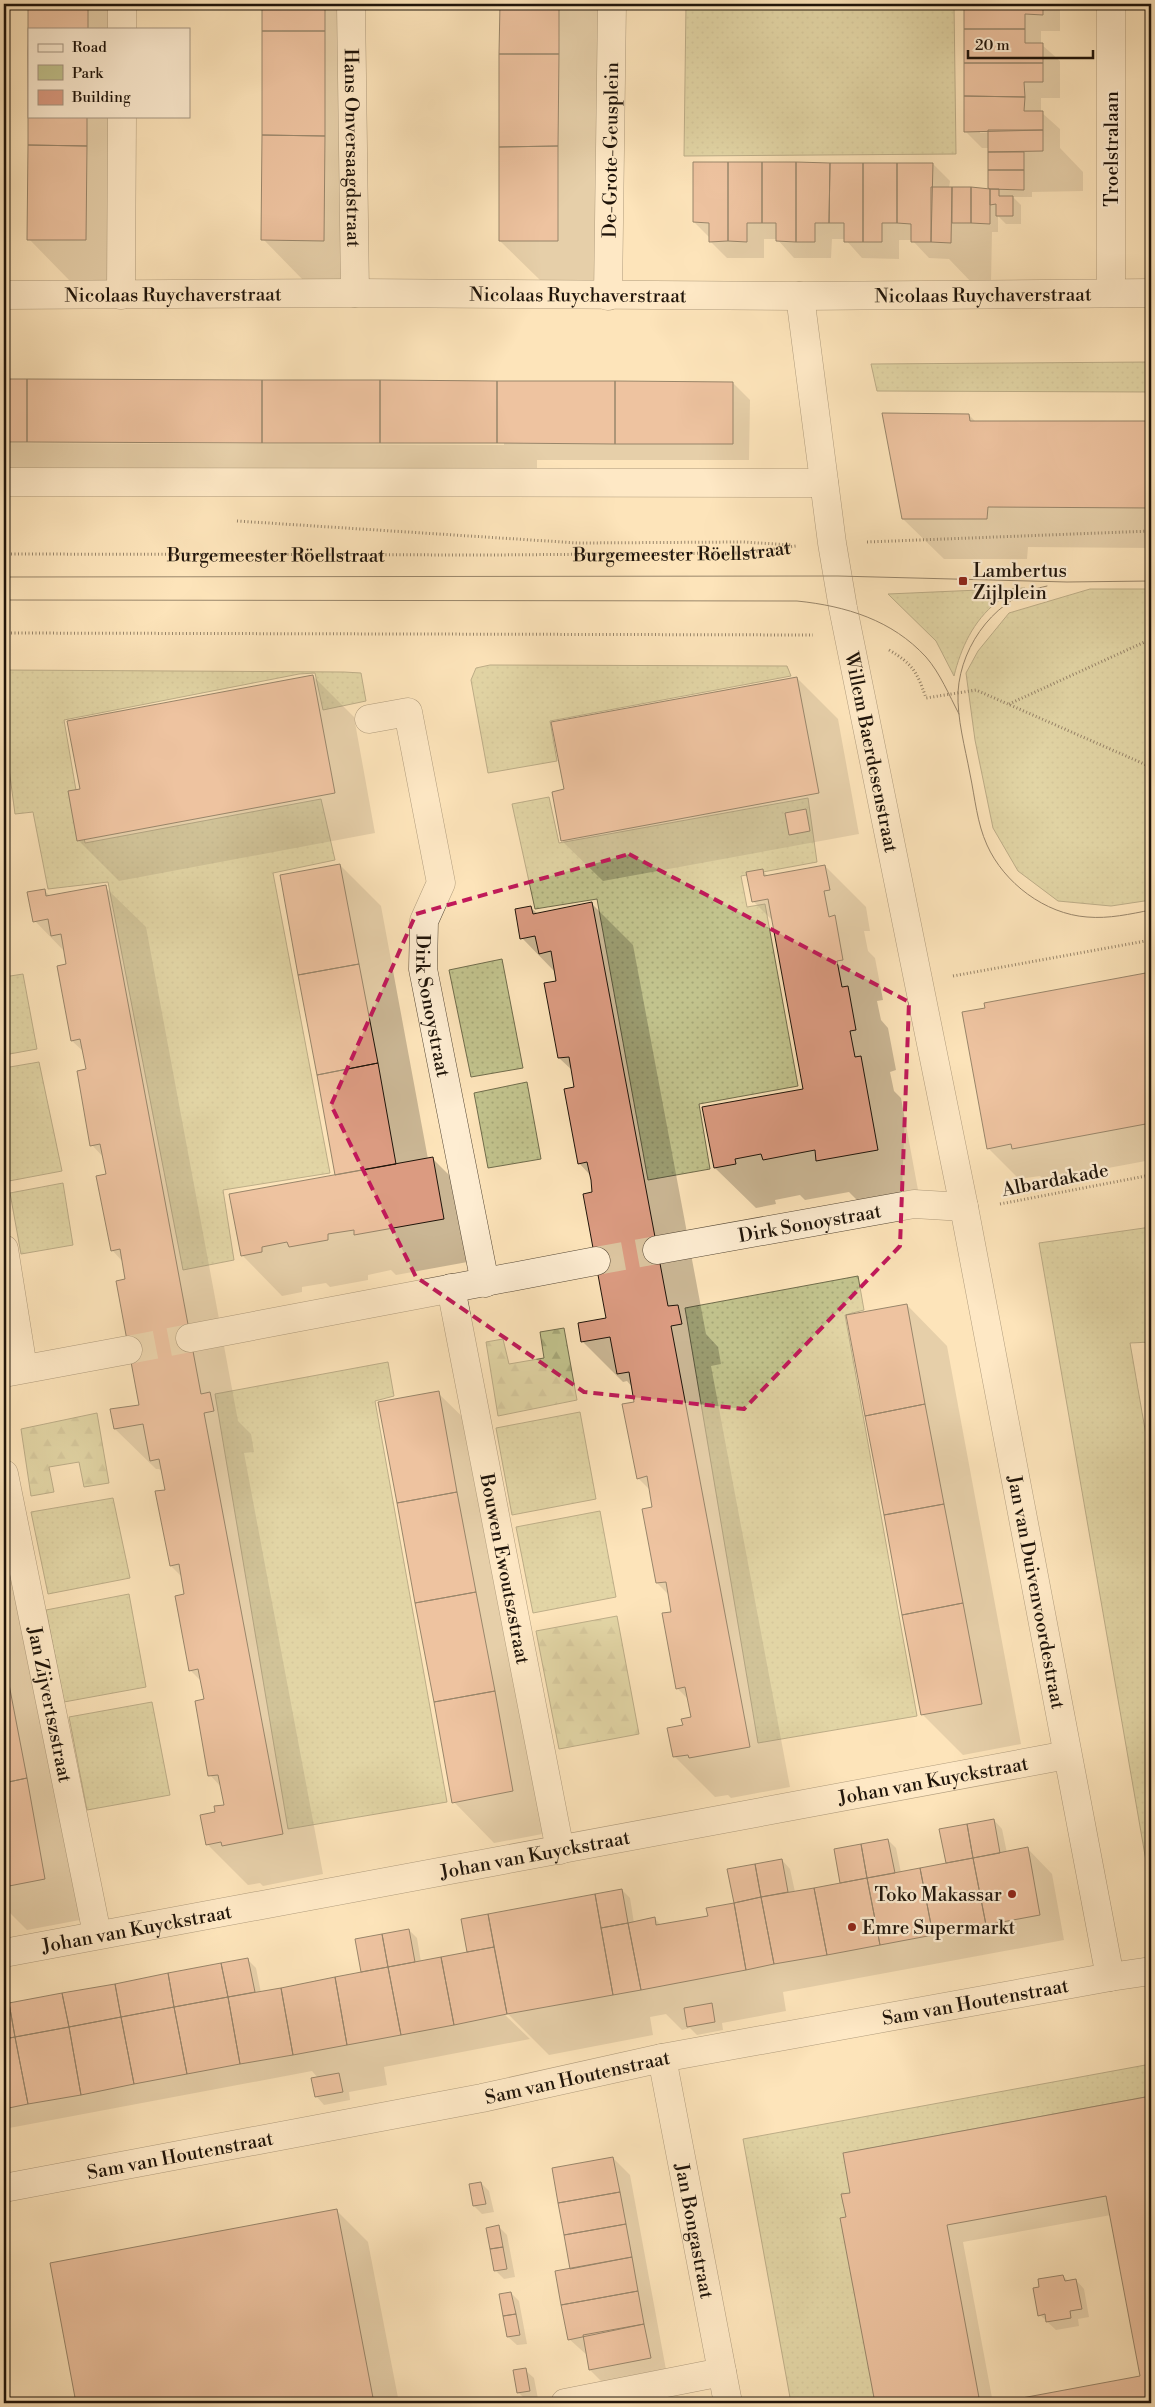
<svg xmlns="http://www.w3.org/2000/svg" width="1155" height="2407" viewBox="0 0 1155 2407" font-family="'Libre Bodoni',serif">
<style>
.green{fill:url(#green-dots);stroke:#706c4c}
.forest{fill:url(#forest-firs);stroke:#706c4c}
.shadow{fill:#0003;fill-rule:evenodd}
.building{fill:#db9b81;stroke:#1f140a}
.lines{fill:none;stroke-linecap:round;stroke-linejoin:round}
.minor-tunnel{stroke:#dcc5a0;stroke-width:28;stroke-dasharray:28 14;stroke-linecap:butt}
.minor-casing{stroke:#564836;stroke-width:29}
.path{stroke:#1f140a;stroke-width:3;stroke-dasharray:1 2.5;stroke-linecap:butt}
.minor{stroke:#feedd2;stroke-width:28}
.tram{stroke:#1f140a;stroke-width:1}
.marked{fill:none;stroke:#c2185b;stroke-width:4;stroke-dasharray:10 6;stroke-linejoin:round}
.poi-dot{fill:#8f2418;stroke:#feedd2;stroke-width:2}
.labels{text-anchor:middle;stroke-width:4.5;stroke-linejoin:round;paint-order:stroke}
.street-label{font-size:19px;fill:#1f140a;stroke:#feedd2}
.poi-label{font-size:19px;fill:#1f140a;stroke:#feedd2;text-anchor:start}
</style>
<defs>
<pattern id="green-dots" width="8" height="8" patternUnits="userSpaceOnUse" patternTransform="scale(1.25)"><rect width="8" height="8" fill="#c2c38d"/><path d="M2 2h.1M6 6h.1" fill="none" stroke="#a6a778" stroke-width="1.8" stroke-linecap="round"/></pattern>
<pattern id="forest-firs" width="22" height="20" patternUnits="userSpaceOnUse" patternTransform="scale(1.25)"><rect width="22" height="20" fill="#c2c38d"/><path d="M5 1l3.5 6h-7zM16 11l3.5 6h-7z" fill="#a6a778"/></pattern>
</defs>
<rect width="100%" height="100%" fill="#fde4ba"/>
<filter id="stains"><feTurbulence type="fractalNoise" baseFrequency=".004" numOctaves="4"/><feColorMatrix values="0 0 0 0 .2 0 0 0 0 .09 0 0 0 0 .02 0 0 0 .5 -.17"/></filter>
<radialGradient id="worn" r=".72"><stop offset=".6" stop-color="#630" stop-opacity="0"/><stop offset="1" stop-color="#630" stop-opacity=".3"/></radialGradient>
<path class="green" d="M686,4H954L956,154L684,156Z
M1151,362V392L877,391L871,364Z
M1025,588C1016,592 1005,596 997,602C973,621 961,648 954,676L936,641L888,594Z
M1090,589H1151V900L1111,906L1058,901L1018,871L993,828L975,740L966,673L978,651L1009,613Z
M490,665L787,666L791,676L550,721L557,761L488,773L471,680L476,668Z
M4,670L344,672L361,673L366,701L323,710L315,673L299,674L64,720L85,843L321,799L335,860L273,873L330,1173L223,1190L234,1260L183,1270L108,882L48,889L33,812L15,814L4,730Z
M549,797L559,843L808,798L817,862L741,876L747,907L765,904L798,1086L699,1104L710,1169L648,1180L597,899L535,909L512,804Z
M502,959L523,1068L471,1077L449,970Z
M23,974L37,1049L4,1055V977Z
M39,1062L62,1171L9,1181L4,1151V1068Z
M527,1082L541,1159L488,1168L474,1093Z
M63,1183L73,1245L21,1254L10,1193Z
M1151,1227V1342L1130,1343L1151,1464V1890L1039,1243Z
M858,1276L864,1310L845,1315L917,1716L758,1743L685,1308Z
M388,1362L394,1396L375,1401L447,1802L288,1829L215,1394Z
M580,1412L596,1499L512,1515L496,1428Z
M113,1498L130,1578L48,1594L31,1512Z
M600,1511L616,1597L533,1613L516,1527Z
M129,1594L146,1687L64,1702L46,1610Z
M152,1702L170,1795L87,1810L69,1717Z
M1151,2064V2096L845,2153L885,2403H791L743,2139Z"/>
<path class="forest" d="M564,1328L577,1400L498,1416L486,1342L503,1339L509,1364L544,1358L540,1332Z
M97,1413L109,1483L84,1487L79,1462L49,1467L54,1492L31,1496L21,1429Z
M617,1616L639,1734L559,1749L536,1631Z"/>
<path class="shadow" d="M29,4H128V29H29Z
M263,4H365V281L303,280L263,239Z
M501,4H599L598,281H541L500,241Z
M965,4H1060V31H1041V44L1060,61V98H1041V112L1060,129V148L1083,172V191L1032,192V197H1013L1021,205V224H1006L998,216V232H992L991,283H972L949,259L929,258L912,240H899V259L862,258L845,239H832L831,258H794L777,239H764V258H727L710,241V238L694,222L933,164L950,181L949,188L989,189V148H982L965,131ZM980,130L994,132L980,133Z
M29,116H127V280H69L29,239Z
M4,381L733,383L750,400L749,460H537V483L4,482V443L504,445V442L4,441Z
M969,415L976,422H1151V548L1028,547L1027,559H944L903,519Z
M313,676L354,717L375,833L119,881L78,840L81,790Z
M797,678L838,719L859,834L603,881L562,841L566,790Z
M340,865L381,906L428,1159L432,1158L473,1199L484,1259L396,1275L391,1270L368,1275V1280L330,1287L326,1283L302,1287V1292L282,1296L242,1255L337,1176Z
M825,866L866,907L870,931H864L868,951L875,958L883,1000L877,1001L881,1020L888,1028L896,1070L890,1072L894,1091L901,1098L918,1190L858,1201L849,1192L805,1200L800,1195L775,1200L776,1204L756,1208L715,1168L805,1090L774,922L753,901L762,870L768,876Z
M105,887L146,927L238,1421L251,1434L254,1452L244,1453L323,1874L263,1886L260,1883L248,1885L207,1844L217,1813L225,1806L222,1788L210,1775L205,1700L202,1682L190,1670L186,1595L182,1577L171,1566L166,1491L163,1472L159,1469H156L115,1429L141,1406L123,1262L112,1250L107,1176L104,1158L92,1145L88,1070L84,1052L72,1041L58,967L68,965L65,952L35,921L44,890L51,897Z
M592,904L633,945L706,1334L718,1347L721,1364L711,1366L790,1787L731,1798L728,1795L715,1797L675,1757L684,1726L692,1718L689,1700L677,1688L669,1595L657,1583L654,1508L651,1491L638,1478L635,1403L633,1388L627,1381L623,1382L582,1341L608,1319L594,1193L590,1175L579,1163L576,1088L573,1071L559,1058L555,972L522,938L531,908L538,914Z
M1151,973V1160L1044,1180L1040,1176L1019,1179L988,1148L986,1004Z
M4,1286L15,1347L4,1349Z
M907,1305L947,1346L1021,1744L963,1755L922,1714Z
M438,1393L479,1433L553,1832L494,1843L454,1802Z
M4,1513L85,1919L27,1930L4,1907Z
M994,1820L1002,1829L1007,1853L1028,1849L1052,1874L1064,1940L783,1992L786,2011L722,2023L723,2030L697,2035L690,2028L682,2030L666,2014L650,2017L653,2035L549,2055L503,2009L501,2011L530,2039L384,2067L387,2085L349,2092L350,2100L324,2105L316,2096L318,2078L312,2071L4,2129V2005L248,1960L256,1968L261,1993L363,1973L362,1972L409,1930L417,1938L421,1962L468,1952L462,1920L487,1915L489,1917L622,1890L630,1898L634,1923L654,1918L662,1926L710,1917L733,1904L782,1860L790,1869L795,1892L841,1884L835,1850L888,1840L896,1848L901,1873L949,1864L947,1862Z
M1151,2097V2403H1002L1142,2377L1111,2215L963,2242L993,2403H876L842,2219L847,2218L852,2194L844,2154Z
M613,2158L630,2175L667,2375L607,2387L590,2370L588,2356L569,2339L571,2269Z
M481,2183L489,2191L494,2212L482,2214L474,2206Z
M337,2211L368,2242L399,2403H77L51,2264Z
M499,2227L507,2235L515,2277L504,2279L496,2271Z
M1063,2276L1068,2281L1076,2280L1084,2289L1089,2317L1078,2319L1079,2326L1056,2330L1040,2315L1041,2288Z
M511,2293L519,2301L527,2344L517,2345L508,2337Z
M525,2370L534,2378L538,2399L527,2401L518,2392Z"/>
<path class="building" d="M28,4H88V29H29L28,53Z
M262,4H325V31H262Z
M500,4H559V54H499Z
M964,4H1043V15L1025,14V29H964Z
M964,29H1025V43H1043V63H964Z
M262,31H325V136L262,135Z
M28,53L29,116H87V146L28,145Z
M499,54H559L558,146L499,147Z
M964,63H1043V82H1024L1025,97L964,96Z
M964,96L1025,97L1024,111H1043V130L964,132Z
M988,130H1043V151L988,152Z
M262,135L325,136L324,241L261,240Z
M28,145L87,146L86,240H27Z
M558,146V241H499V147Z
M988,152H1024V170H988Z
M693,162H728V241L709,242V223L693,222Z
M728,162H762V223H747V242L728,241Z
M762,162H796V242L776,241V223H762Z
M796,162L830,163L829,223H815V242H796Z
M830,163H863V242H844V223H829Z
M863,163H897V223H882V242H863Z
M897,163H933L931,242H911V224L897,223Z
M988,170H1024V190L990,189L988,188Z
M931,187H952L951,243L931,242Z
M952,187H971V223H952Z
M971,187L990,189V224L971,223Z
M990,189H999V196H1013V216H996V204L990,205Z
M4,379H27V442H4Z
M27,379L262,380V443L27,442Z
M262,380H380V443H262Z
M380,380L497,381V443H380Z
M497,381H615V444L497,443Z
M615,381L733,382V444H615Z
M882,413L969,414L970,421H1151V508L988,507L987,519H902Z
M313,675L335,793L77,841L68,791L80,789L67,721Z
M797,677L819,793L561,841L552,792L564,789L551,722Z
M806,809L810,831L789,835L785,813Z
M340,864L359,964L298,975L280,875Z
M825,865L830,890L824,891L829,917L835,915L843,960L837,961L842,987L848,986L856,1030L850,1031L855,1057L861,1056L878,1150L816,1161L815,1150L763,1160L761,1154L735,1159L736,1164L714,1168L702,1107L803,1089L768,899L752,902L746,872L763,869L764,876Z
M106,885L201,1394L210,1392L214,1411L204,1413L283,1834L222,1846L221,1842L206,1845L200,1815L215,1812L214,1806L224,1805L218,1775L208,1776L195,1701L204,1699L198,1669L189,1671L175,1596L184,1594L179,1564L170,1566L155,1491L165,1490L159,1459L150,1461L143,1424L114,1429L110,1409L139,1405L116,1281L125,1279L120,1249L111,1251L96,1176L106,1174L100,1144L90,1146L77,1071L86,1069L80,1039L71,1041L57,966L66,964L61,934L51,936L48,919L33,922L27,892L45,889L46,896Z
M592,902L668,1306L678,1305L682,1324L671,1326L750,1747L689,1758L688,1755L673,1757L667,1728L683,1725L681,1719L691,1717L685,1687L676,1689L662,1613L671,1612L666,1582L656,1583L642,1509L652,1507L647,1476L637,1479L622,1404L634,1402L629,1372L617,1374L610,1337L581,1342L578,1323L606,1318L583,1194L592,1192L591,1180L587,1162L578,1164L564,1089L574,1087L569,1057L558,1058L544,983L556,981L551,951L539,954L535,936L520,939L515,909L531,906L533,914Z
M359,964L378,1063L317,1075L298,975Z
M1151,972V1123L1012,1149L1011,1144L987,1149L962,1012L985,1008L984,1003Z
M378,1063L396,1164L335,1175L317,1075Z
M433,1157L444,1219L354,1235V1230L328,1234V1240L289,1247L287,1242L262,1247V1252L241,1256L229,1194Z
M907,1304L925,1404L865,1416L846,1315Z
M1147,1359H1151V1387L1146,1362Z
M439,1391L457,1492L397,1503L378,1402Z
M925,1404L944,1504L884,1515L865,1416Z
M457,1492L476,1592L415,1603L397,1503Z
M944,1504L963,1603L902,1615L884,1515Z
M476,1592L495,1691L434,1702L415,1603Z
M963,1603L982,1704L921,1715L902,1615Z
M4,1654L8,1679L4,1680Z
M8,1679L27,1778L4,1783V1680Z
M495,1691L513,1791L452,1803L434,1702Z
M27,1778L45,1879L4,1887V1783Z
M994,1819L1000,1853L973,1858L967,1824Z
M967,1824L973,1858L946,1863L939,1829Z
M888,1839L895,1873L867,1878L861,1844Z
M861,1844L867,1878L840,1883L834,1849Z
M1028,1847L1040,1915L986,1925L973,1858Z
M973,1858L986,1925L933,1935L920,1868Z
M782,1859L788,1892L761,1897L755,1864Z
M755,1864L761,1897L734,1903L727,1869Z
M920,1868L933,1935L880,1945L867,1878Z
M867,1878L880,1945L827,1955L814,1888Z
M814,1888L827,1955L774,1964L761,1897Z
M622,1889L628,1923L601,1928L595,1894Z
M595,1894L613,1995L507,2014L488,1914Z
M761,1897L774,1964L746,1970L734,1903Z
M734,1903L746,1970L641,1990L628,1923L655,1917L656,1925L708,1916L706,1908Z
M488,1914L494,1947L467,1952L461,1919Z
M628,1923L641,1990L613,1995L601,1928Z
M409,1929L415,1962L388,1967L382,1934Z
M382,1934L388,1967L361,1972L355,1939Z
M494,1947L507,2014L454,2025L441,1957Z
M441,1957L454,2025L401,2035L388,1967Z
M248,1958L255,1992L228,1997L221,1963Z
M221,1963L228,1997L174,2007L168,1973Z
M388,1967L401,2035L347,2045L335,1977Z
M168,1973L174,2007L121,2017L115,1984Z
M335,1977L347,2045L293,2055L281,1988Z
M115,1984L121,2017L69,2027L62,1993Z
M281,1988L293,2055L240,2064L228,1997Z
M62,1993L69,2027L15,2037L9,2003Z
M228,1997L240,2064L187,2074L174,2007Z
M9,2003L15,2037L4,2039V2004Z
M712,2003L715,2022L687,2027L684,2008Z
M174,2007L187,2074L134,2084L121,2017Z
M121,2017L134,2084L81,2095L69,2027Z
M69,2027L81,2095L28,2104L15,2037Z
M15,2037L28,2104L4,2109V2039Z
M339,2073L343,2092L315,2097L311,2078Z
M1151,2096V2403H995L1140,2376L1106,2196L947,2225L980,2403H875L840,2218L846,2217L841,2194L850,2193L843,2153Z
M613,2157L620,2192L558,2203L552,2168Z
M481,2182L486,2204L473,2206L469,2184Z
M620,2192L626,2224L564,2235L558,2203Z
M337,2209L374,2403H76L50,2263Z
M626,2224L632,2257L570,2269L564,2235Z
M499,2225L503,2247L490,2249L486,2228Z
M503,2247L507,2269L494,2271L490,2249Z
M632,2257L638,2291L561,2305L555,2271Z
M1063,2275L1065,2281L1076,2279L1082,2309L1070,2311L1071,2318L1046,2322L1045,2314L1038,2316L1033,2288L1039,2287L1038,2279Z
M638,2291L644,2324L568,2340L561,2305Z
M511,2292L516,2314L503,2316L499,2294Z
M516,2314L520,2335L507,2337L503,2316Z
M644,2324L651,2358L589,2370L583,2335Z
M526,2368L530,2391L517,2393L513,2370Z"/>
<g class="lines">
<path class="minor-tunnel" d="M596,1261L657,1250
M128,1350L190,1338"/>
<defs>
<g id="minor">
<path id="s2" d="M351,4L355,293"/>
<path d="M122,29V4"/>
<path d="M1111,293V4"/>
<path id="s3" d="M4,295L355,293L800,296L1151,293"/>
<path d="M121,295L122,116"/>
<path id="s4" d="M608,296L612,4"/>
<path id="s5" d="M800,296L832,543L843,608L964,1207L1110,1977"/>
<path d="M4,482L824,483"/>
<path id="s6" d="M369,719L408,712L441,883L424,921L423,969L485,1283"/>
<path d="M4,1249L23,1368"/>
<path id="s7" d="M657,1250L914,1204L964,1207"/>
<path id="s8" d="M451,1288L560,1850"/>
<path d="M190,1338L596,1261"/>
<path d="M4,1373L128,1350"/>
<path id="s9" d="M4,1474L97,1934"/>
<path id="s10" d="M4,1953L1067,1755"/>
<path id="s11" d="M662,2058L728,2403"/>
<path id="s12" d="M4,2188L482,2098L662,2058L1110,1977L1151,1971"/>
<path d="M565,2403L722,2372"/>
</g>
</defs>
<use href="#minor" class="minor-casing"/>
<g class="path">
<path d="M237,521L578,543L743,542L792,545"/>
<path d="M867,542L1151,531"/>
<path id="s1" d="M4,554L492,555L744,553L796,546"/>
<path d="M4,633L813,635"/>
<path d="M889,650C913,664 917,672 926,698L976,690L1151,767"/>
<path d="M1009,704L1151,639"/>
<path d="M953,976L1151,940"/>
<path d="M1000,1204L1151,1175"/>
</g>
<use href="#minor" class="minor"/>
<path class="tram" d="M4,577L838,576L1067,582L1151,581
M1047,586C998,595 961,643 958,692C957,719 965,747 970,774C975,798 977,823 987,845C1004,883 1045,914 1087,917C1109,919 1130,914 1151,910
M4,600L797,601C846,606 892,620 926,657C940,673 949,695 959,714"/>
</g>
<path d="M0 0H1155V2407H0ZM629,854L909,1002L900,1246L744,1409L584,1392L416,1277L331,1105L416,914Z" fill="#fde4ba" fill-opacity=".55" fill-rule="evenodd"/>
<path class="marked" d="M629,854L909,1002L900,1246L744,1409L584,1392L416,1277L331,1105L416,914Z"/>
<g class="poi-dot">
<rect x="958" y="576" width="10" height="10" rx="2.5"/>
<circle cx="1012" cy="1894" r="5"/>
<circle cx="852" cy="1927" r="5"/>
</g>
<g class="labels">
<g class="street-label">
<text dy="7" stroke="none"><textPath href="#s2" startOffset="144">Hans Onversaagdstraat</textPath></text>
<text transform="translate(1111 149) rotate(-90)" y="7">Troelstralaan</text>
<text dy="7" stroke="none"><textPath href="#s4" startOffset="146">De-Grote-Geusplein</textPath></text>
<text dy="7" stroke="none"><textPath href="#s3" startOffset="169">Nicolaas Ruychaverstraat</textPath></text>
<text dy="7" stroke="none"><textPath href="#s3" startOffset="979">Nicolaas Ruychaverstraat</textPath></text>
<text dy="7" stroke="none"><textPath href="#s3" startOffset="574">Nicolaas Ruychaverstraat</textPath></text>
<text dy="7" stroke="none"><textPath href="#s1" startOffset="678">Burgemeester Röellstraat</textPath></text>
<text dy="7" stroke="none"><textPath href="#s1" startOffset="272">Burgemeester Röellstraat</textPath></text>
<text dy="7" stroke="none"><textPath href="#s5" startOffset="462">Willem Baerdesenstraat</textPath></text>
<text dy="7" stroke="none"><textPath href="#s6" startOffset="341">Dirk Sonoystraat</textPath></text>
<text transform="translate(1055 1179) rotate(-11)" y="7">Albardakade</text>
<text dy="7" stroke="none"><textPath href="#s7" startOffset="155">Dirk Sonoystraat</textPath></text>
<text dy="7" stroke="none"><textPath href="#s8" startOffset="286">Bouwen Ewoutszstraat</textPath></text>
<text dy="7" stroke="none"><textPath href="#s5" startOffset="1318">Jan van Duivenvoordestraat</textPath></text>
<text dy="7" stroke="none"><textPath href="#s9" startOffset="235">Jan Zijvertszstraat</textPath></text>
<text dy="7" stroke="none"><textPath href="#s10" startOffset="945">Johan van Kuyckstraat</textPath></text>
<text dy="7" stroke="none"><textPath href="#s10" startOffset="540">Johan van Kuyckstraat</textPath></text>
<text dy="7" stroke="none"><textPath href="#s10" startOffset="135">Johan van Kuyckstraat</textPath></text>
<text dy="7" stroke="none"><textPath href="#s12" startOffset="989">Sam van Houtenstraat</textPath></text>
<text dy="7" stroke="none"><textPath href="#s12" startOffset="584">Sam van Houtenstraat</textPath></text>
<text dy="7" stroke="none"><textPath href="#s12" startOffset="179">Sam van Houtenstraat</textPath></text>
<text dy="7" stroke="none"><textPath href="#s11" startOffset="176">Jan Bongastraat</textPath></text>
</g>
<g class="poi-label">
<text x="973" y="577">Lambertus<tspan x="973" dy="22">Zijlplein</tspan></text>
<text x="1002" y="1901" text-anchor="end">Toko Makassar</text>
<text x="862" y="1934">Emre Supermarkt</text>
</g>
</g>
<rect width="1155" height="2407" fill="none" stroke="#fde4ba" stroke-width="20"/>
<rect x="5" y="5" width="1145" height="2397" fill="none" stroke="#1f140a" stroke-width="2.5"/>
<rect x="10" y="10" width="1135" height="2387" fill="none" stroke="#1f140a"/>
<rect x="28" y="28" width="162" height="90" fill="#feedd2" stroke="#a59682"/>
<rect x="38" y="44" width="25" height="8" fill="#feedd2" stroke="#a59682"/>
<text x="72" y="52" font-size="15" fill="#1f140a">Road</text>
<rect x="38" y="65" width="25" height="15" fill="#c2c38d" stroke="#a59682"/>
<text x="72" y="78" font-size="15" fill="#1f140a">Park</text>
<rect x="38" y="90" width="25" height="15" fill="#db9b81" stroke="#a59682"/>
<text x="72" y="102" font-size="15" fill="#1f140a">Building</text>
<path d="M968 50v8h125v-8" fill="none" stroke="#1f140a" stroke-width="2.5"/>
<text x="975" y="50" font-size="15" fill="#1f140a" stroke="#feedd2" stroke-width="4" paint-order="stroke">20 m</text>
<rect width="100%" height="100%" filter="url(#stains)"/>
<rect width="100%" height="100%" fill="url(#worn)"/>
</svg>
